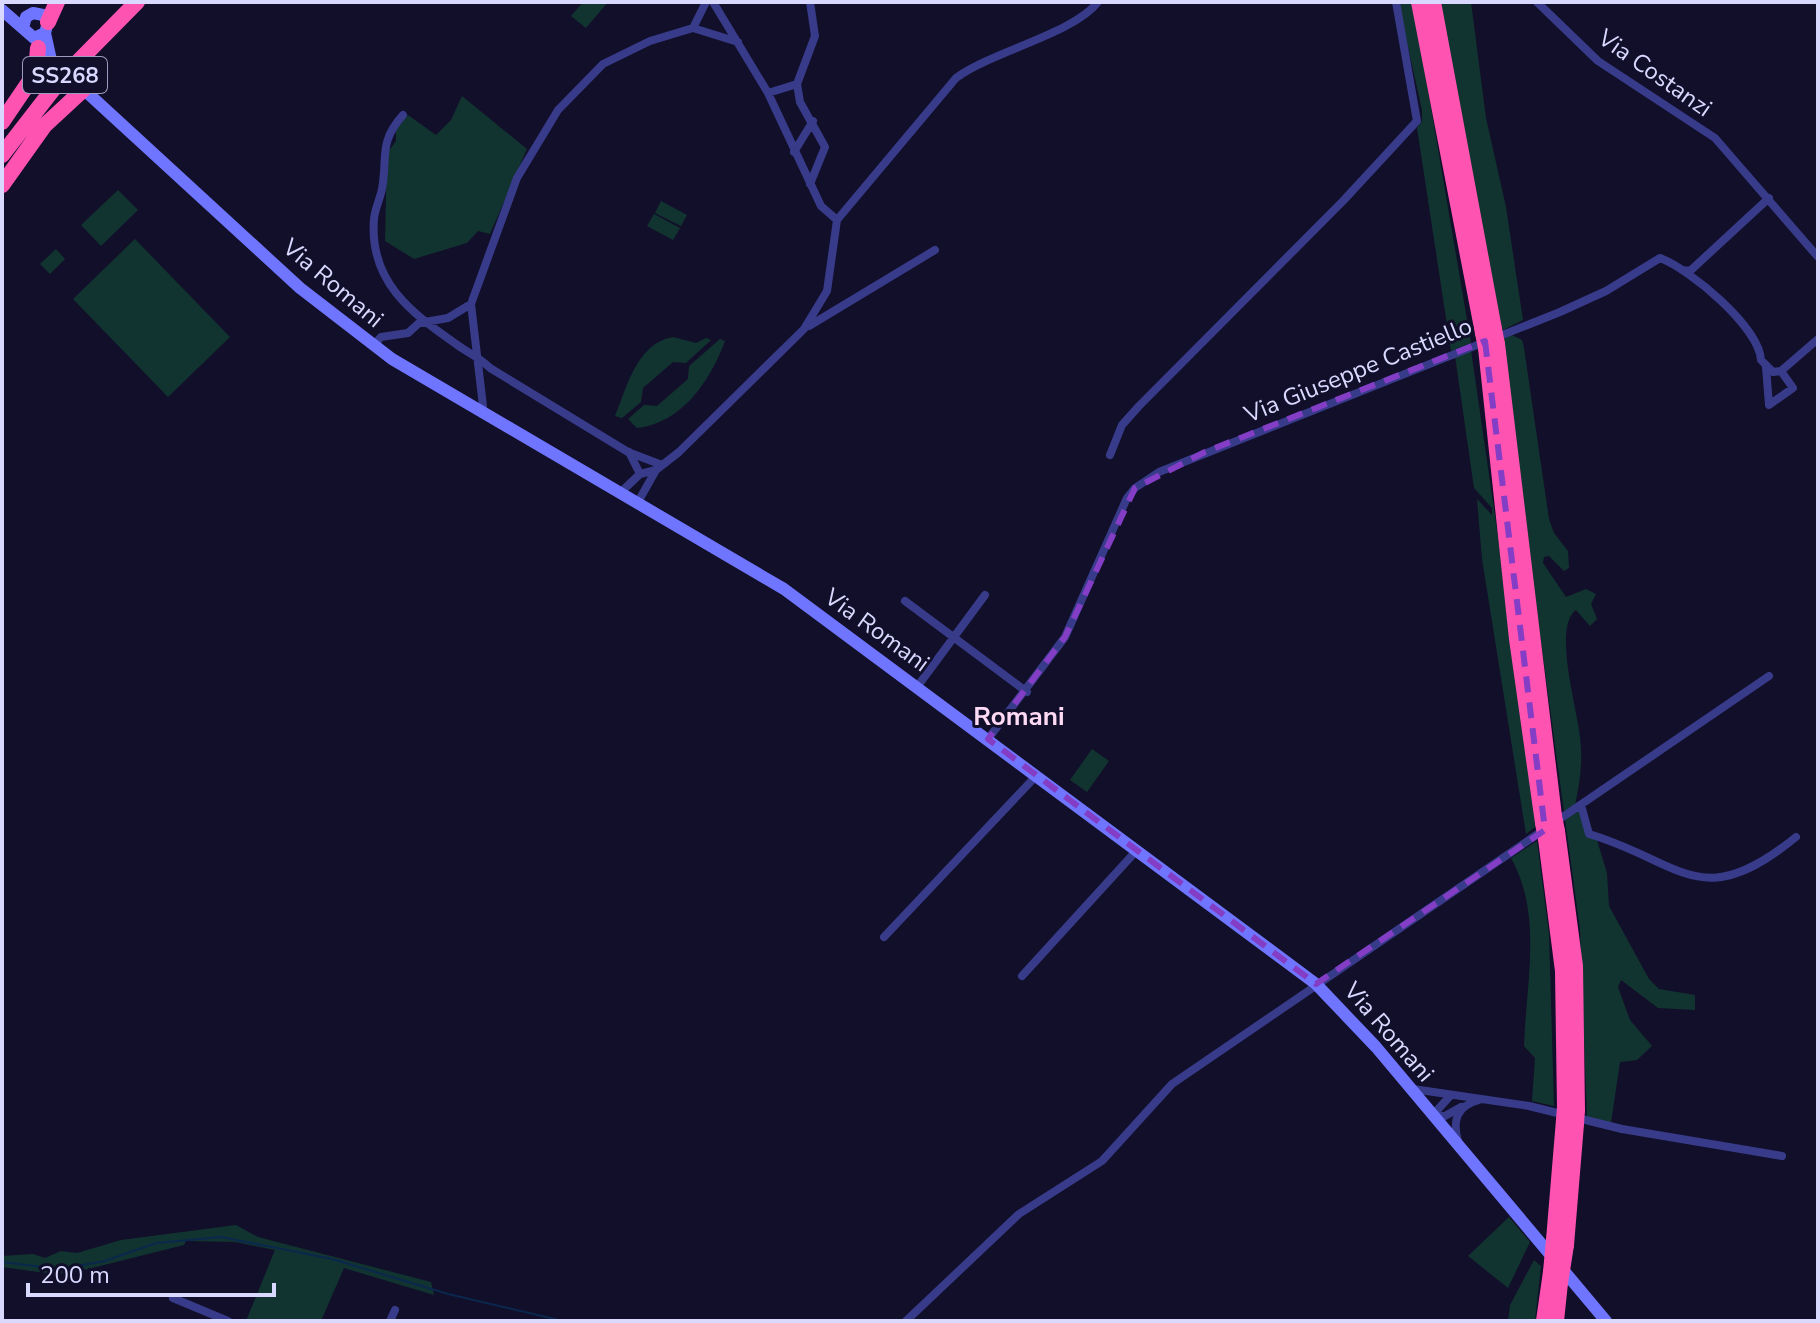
<svg xmlns="http://www.w3.org/2000/svg" width="1820" height="1323" viewBox="0 0 1820 1323" font-family="'Nunito Sans',sans-serif">
<style>
.green{fill:#123430}
.lines{fill:none;stroke-linecap:round;stroke-linejoin:round}
.stream{stroke:#0a284e;stroke-width:2}
.street{stroke:#383b8a;stroke-width:8}
.secondary{stroke:#6f75ff;stroke-width:12}
.highway{stroke:#ff53b2;stroke-width:16}
.secondary-bridge{stroke:#6f75ff;stroke-width:12}
.highway-bridge{stroke:#ff53b2;stroke-width:16}
.marked{fill:none;stroke:#843dc5;stroke-width:6;stroke-dasharray:16 10;stroke-linejoin:round}
.labels{text-anchor:middle;stroke-width:6;stroke-linejoin:round;paint-order:stroke}
.shield{fill:#120f2a;stroke:#9d9cbf;stroke-width:2}
.shield-label{font-size:22px;font-weight:bold;fill:#d9d8ff}
.street-label{font-size:24px;fill:#d9d8ff;stroke:#120f2a}
.neighbourhood-label{font-size:26px;font-weight:bold;fill:#ffdaf4;stroke:#120f2a}
</style>
<rect width="100%" height="100%" fill="#120f2a"/>
<path class="green" d="M583,2H608L586,28L571,16Z
M1398,2H1413L1471,343L1451,351L1417,128L1422,121V110Z
M1440,2H1471L1486,118L1506,207L1523,320L1499,332Z
M462,96L527,149L490,234L478,231L467,243L414,259L385,241L387,153L396,141V129L408,115L436,135L451,120Z
M118,190L138,210L101,246L81,225Z
M661,201L687,215L681,226L655,213Z
M654,214L680,228L673,240L647,226Z
M135,239L230,337L168,397L73,299Z
M56,249L65,259L50,274L40,264Z
M1512,335L1522,340L1524,348L1549,519L1554,533L1568,551L1569,568L1564,571L1549,556L1544,557L1543,563L1566,597L1586,589L1596,594L1591,604L1597,619L1590,626L1576,610C1552,627 1578,711 1580,737C1583,761 1580,782 1575,805L1564,812L1500,337Z
M673,337L696,343L706,338L711,340L686,363L673,362L643,388L641,402L622,418L615,416C627,387 637,343 673,337Z
M720,339L725,341C710,381 682,423 637,428L628,419L644,405L657,406L688,379L689,366Z
M1471,350L1530,759L1535,827L1526,834L1482,559L1477,499L1492,515V508L1474,488L1455,356Z
M1092,749L1109,761L1087,792L1070,780Z
M1580,810L1586,836L1597,840L1607,873L1609,906L1649,979L1659,989L1695,995V1010L1658,1008L1621,980L1618,987L1630,1020L1652,1046L1637,1060L1620,1062L1611,1123L1587,1117L1580,929L1565,819Z
M1537,841L1549,934L1554,1106L1532,1101L1535,1058L1524,1046C1526,983 1543,915 1511,858Z
M1509,1217L1530,1242L1508,1288L1468,1256Z
M236,1225L258,1237L431,1282L434,1295L344,1268L321,1321H246L275,1250L235,1242L186,1241L184,1245L76,1272L53,1274L2,1267V1256L33,1254L45,1258L61,1251L77,1253L121,1240Z
M1534,1260L1541,1266L1535,1321H1508L1510,1305Z"/>
<g class="lines">
<path class="stream" d="M2,1262L60,1269L105,1261L156,1243L221,1237L332,1259L448,1294L563,1321"/>
<path class="street" d="M713,2L768,93L821,206L837,220
M1537,2L1598,61L1715,138L1818,257
M693,28L706,2
M768,93L797,84
M403,115C378,143 388,157 382,189C380,199 375,208 374,219C369,281 410,312 456,344C468,353 479,357 490,368L628,452L662,465
M794,152L813,121
M810,184L825,147L800,102L797,84L815,36L810,2
M1682,270L1690,271L1769,198
M809,326L935,250
M373,346L381,337L408,333L419,323L448,318L471,304
M1766,367L1769,405L1793,388L1781,371
M481,411L483,406L471,304L517,178L558,110L603,64L650,41L693,28L738,42
M629,452L640,474
M1110,455L1122,425L1139,406L1343,201L1417,121L1396,2
M621,492L640,474L656,470L679,452L804,329L827,291L837,220L956,78C993,51 1073,34 1098,2
M638,502L656,470
M905,601L1027,692
M917,687L985,595
M988,739L1065,637L1127,498L1135,488L1159,472L1560,312L1606,291L1660,258C1690,269 1759,327 1761,360L1773,372L1781,371L1818,339
M1581,805L1589,834C1683,862 1700,915 1796,837
M884,937L1037,775
M1022,976L1137,850
M1413,1089L1529,1106L1622,1129L1782,1156
M1432,1116L1450,1096
M1433,1116H1445L1461,1107
M1458,1141C1452,1120 1457,1106 1479,1100
M173,1298L228,1321
M390,1321L395,1310
M906,1321L1019,1214L1102,1161L1172,1084L1769,676"/>
<path class="secondary" d="M2,10L34,38L45,33L48,22L43,15L33,13L26,17L23,28
M45,33L51,60
M80,86L300,288L392,359L784,589L1316,984L1376,1047L1606,1321"/>
<path class="highway" d="M1419,2L1483,333
M1433,2L1494,329
M48,22L57,2
M2,122L36,72L38,48
M2,155L61,79L137,2
M2,185L44,126L84,89
M1497,344L1554,816
M1486,348L1517,639L1543,823
M1557,831L1575,966L1577,1110
M1546,839L1563,971L1565,1107
M1554,1240L1564,1120
M1566,1245L1576,1124
M1544,1321L1551,1272
M1556,1321L1560,1283"/>
<path class="secondary-bridge" d="M56,64L75,81"/>
<path class="highway-bridge" d="M1494,329L1497,344
M1483,333L1486,348
M1554,816L1557,831
M1543,823L1546,839
M1564,1120L1565,1107
M1576,1124L1577,1110
M1551,1272L1554,1240
M1560,1283L1566,1245"/>
</g>
<path class="marked" d="M1485,341L1545,830L1316,984L988,739L1065,637L1135,488L1205,452Z"/>
<g class="labels">
<rect class="shield" x="23" y="57" width="84" height="36" rx="6"/>
<g class="shield-label">
<text x="65" y="83">SS268</text>
</g>
<g class="street-label">
<text transform="translate(1655 73) rotate(35)" y="8">Via Costanzi</text>
<text transform="translate(333 283) rotate(40)" y="8">Via Romani</text>
<text transform="translate(1358 370) rotate(-22)" y="8">Via Giuseppe Castiello</text>
<text transform="translate(877 630) rotate(36)" y="8">Via Romani</text>
<text transform="translate(1389 1032) rotate(49)" y="8">Via Romani</text>
</g>
<g class="neighbourhood-label">
<text x="1019" y="725">Romani</text>
</g>
</g>
<rect width="1820" height="1323" fill="none" stroke="#d9d8ff" stroke-width="8"/>
<path d="M28 1283v12h246v-12" fill="none" stroke="#d9d8ff" stroke-width="4"/>
<text x="40" y="1283" font-size="24" fill="#d9d8ff" stroke="#120f2a" stroke-width="6" paint-order="stroke">200 m</text>
</svg>
